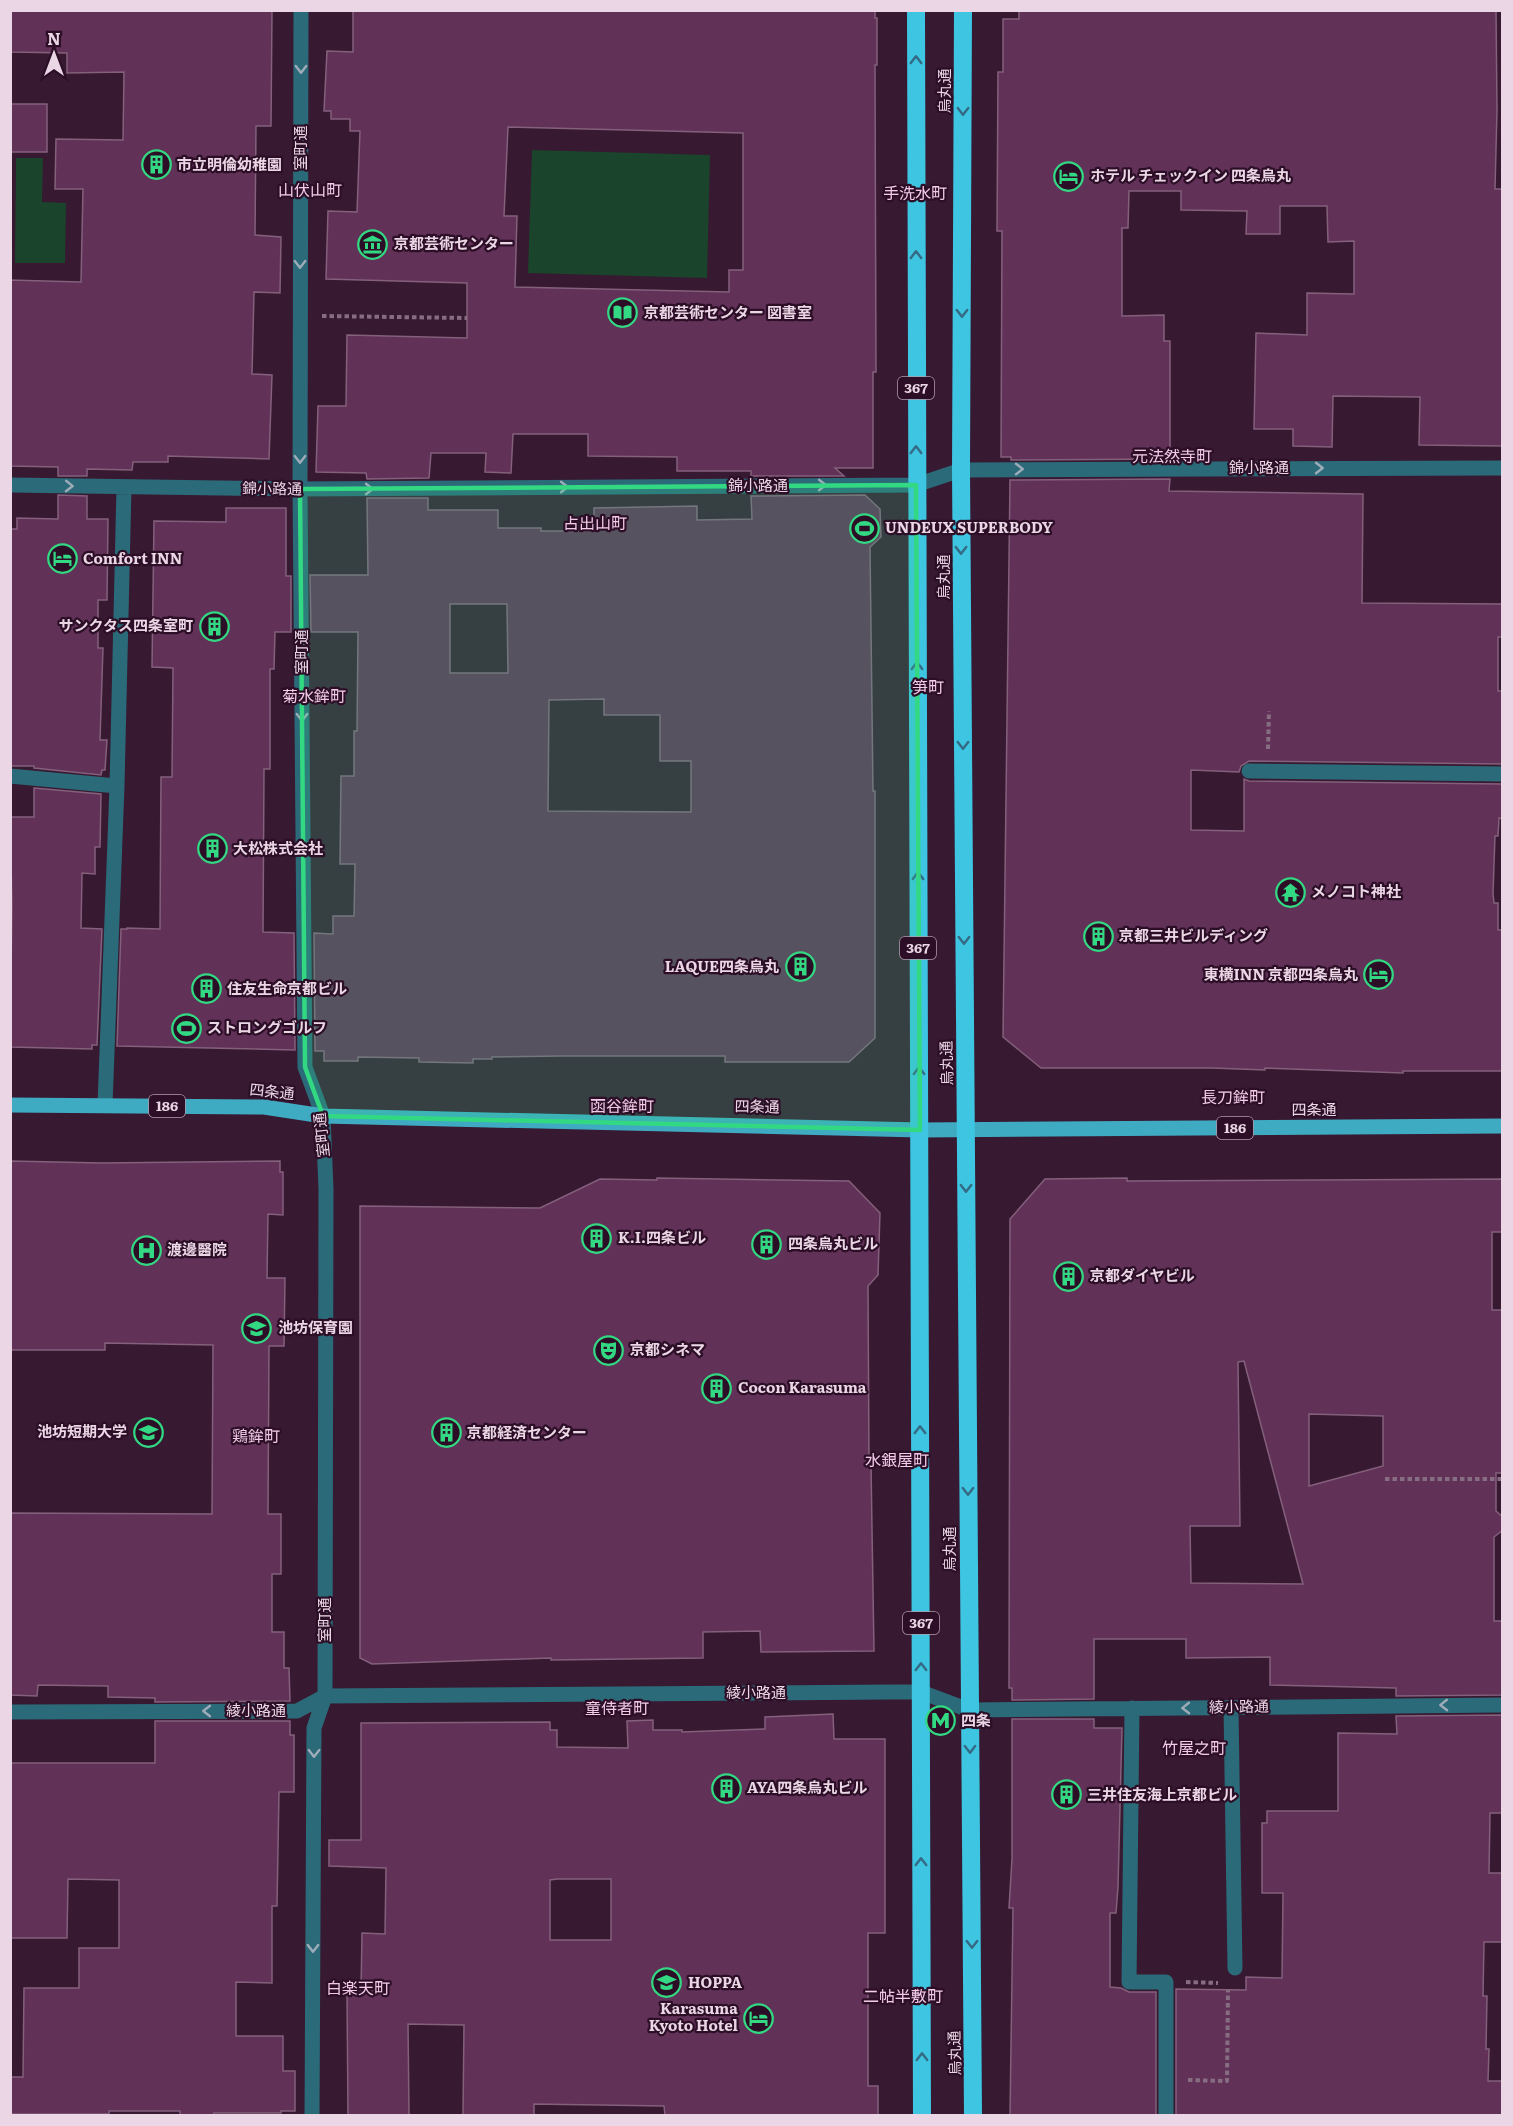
<svg xmlns="http://www.w3.org/2000/svg" width="1513" height="2126" viewBox="0 0 1513 2126" font-family="Literata,'Noto Sans JP',serif">
<style>
.green{fill:#1a442b}
.building{fill:#613158;stroke:#84607c;stroke-width:1.5;fill-rule:evenodd}
.lines{fill:none;stroke-linecap:round;stroke-linejoin:round}
.path{stroke:#876d81;stroke-width:4;stroke-dasharray:4.5 3;stroke-linecap:butt}
.minor{stroke:#2b6a78;stroke-width:15}
.major{stroke:#3fabc2;stroke-width:15}
.highway{stroke:#3dc5e1;stroke-width:18}
.oneway{stroke:#346a84}
.oneway2{stroke:#9eabb9}
.marked{fill:#33d882;fill-opacity:0.2;stroke:#33d882;stroke-width:4.5;stroke-linejoin:round}
.labels{text-anchor:middle;stroke-width:4.5;stroke-linejoin:round;paint-order:stroke}
.shield{fill:#2c0f27;stroke:#b29aac;stroke-width:1.5}
.shield-label{font-size:14px;font-weight:bold;fill:#ebd6e5}
.street-label{font-size:15px;fill:#ebd6e5;stroke:#2c0f27}
.poi-label{font-size:15px;font-weight:bold;fill:#ebd6e5;stroke:#2c0f27;text-anchor:start}
.neighbourhood-label{font-size:16px;fill:#f3cbe9;stroke:#2c0f27}
</style>
<rect width="100%" height="100%" fill="#371931"/>
<path class="green" d="M532,150L710,155L707,278L528,273Z
M16,158H43L42,202L66,203L65,263H15Z"/>
<path class="building" d="M10,10H272L271,126H256L255,235L281,237L280,293L254,292L252,374L272,375L269,459L168,456V462H133L132,470L87,469V476H58V467L10,466V280L81,282L83,189H55L56,139L123,140L124,72L67,73V53L10,52Z
M353,10H875V18H877V65H875L876,372H873V468H835L844,476H751V471H677V457L588,456V434H513L511,473L485,472L486,453H431L429,478L367,479L366,473L316,472L318,406H346L347,335L467,338V283L326,279L328,211L357,212L360,131H350V119H331V111H324L327,51L353,52ZM508,127L743,133V270H729V292L515,287L517,216H504Z
M1019,10H1496L1497,110L1495,189H1503V446L1419,445L1420,397L1333,396L1332,447L1293,446V429H1254L1256,333L1307,335V293L1354,294V241L1328,242L1327,206H1280V234H1246L1247,211L1181,210V191H1129L1128,228H1122V316L1164,315V341H1170V459L1011,460V457H1001L1002,231H997L998,72H1003V19H1019Z
M10,104H47V152H10Z
M1170,479L1169,491L1363,494L1362,603L1503,604V637H1498V691H1503L1502,764L1249,761L1241,766L1239,772L1191,770V830L1244,831V779L1249,781L1502,784L1503,819L1499,818L1498,836H1495L1493,893L1494,903H1498V930H1503V1071H1403V1073L1265,1068V1070L1212,1068H1041L1003,1037L1010,480Z
M58,495L87,496V519H108L107,600H98V648H103L100,740H107L105,770H102L101,775L34,768V766H10V529H17V518L58,519Z
M865,495L880,509L881,537L870,547L873,791H875V1038L849,1062H725V1056H560L492,1057V1059H473V1063L419,1062V1058L358,1057V1061H324V1051H315L314,933L333,934V916H354L355,864H340L341,776H354V731H357L358,632H311L310,575H368L367,498H428V510H498V528H541V531H594V508L697,506V520L752,519L751,496ZM450,604H507L508,673H450ZM604,699V715H660V761H691V812L548,811L549,700Z
M226,508H286V576H291V632H275L274,669H270V769H264L263,932L294,933L295,1050L117,1046L121,929H127V928L160,929L161,777H172L173,668L152,667L154,521L226,522Z
M34,788L101,794L100,847H95V874L82,873L81,928L102,929L97,1045H92V1049L10,1047L12,903L10,817H34Z
M10,1161L102,1163L280,1161V1172H283V1215L268,1214L267,1278H285L284,1346H269L268,1514H281V1574H272V1632H284V1668H289L290,1701L155,1702V1698L108,1697V1686L38,1685L37,1696L10,1695V1513L212,1514L213,1345L105,1343V1350H10Z
M657,1178L849,1181L880,1213L878,1275L868,1286L869,1463H871L872,1529L874,1651L761,1652L760,1631L703,1632V1658L551,1660V1658L372,1664L360,1658V1206L540,1208L600,1179L657,1180Z
M1127,1178V1181L1503,1179V1232H1492V1310H1503V1473H1496V1511L1503,1517V1530L1494,1537V1621H1503V1695L1396,1696V1688L1270,1685V1657L1186,1658V1639H1094V1699L1012,1700V1688H1009L1010,1219L1045,1179ZM1244,1361L1303,1584L1191,1583L1190,1526H1240L1238,1362ZM1309,1414L1383,1416V1466L1309,1486Z
M833,1714L834,1739H885V1933H868V2086H878V2115H665L664,2106L534,2104V2115H463L464,2025L408,2024L409,2115H348L347,1992H361L362,1933L385,1934L386,1868L329,1866V1840H361V1723L550,1722V1730H557V1747L628,1748L627,1721L653,1720V1730H682V1732L765,1729V1717ZM557,1879H611V1940H550V1880Z
M1503,1715V1813H1490L1489,1873H1503V1942H1484L1483,1996H1487L1486,2049H1489L1488,2081H1503V2115H1176V1989L1246,1990V1977L1282,1978L1283,1893H1262V1823H1267V1811H1338V1733L1397,1734L1396,1716Z
M1012,1719H1094V1728H1122L1118,1887L1116,1913H1110V1987L1121,1988L1129,1992H1156V2115H1010L1013,1908H1009L1012,1859Z
M155,1721H290V1735H294V1792H279L277,1906H272V1983L236,1982V2036H283V2071H295V2111H281V2113H214V2115H180V2111H109V2114H10V2077H23L24,1988H79V1948H119V1880L68,1879L67,1938H10V1763H155Z"/>
<g class="lines">
<path class="path" d="M322,316L467,318
M1268,749L1269,711
M1385,1479H1502
M1186,1982L1218,1983
M1188,2080L1227,2081L1228,1990"/>
<path class="minor" d="M301,10L300,489L305,1067L323,1116L326,1189L325,1696L314,1728L312,2116
M10,485L300,489L916,485L961,470L1502,468
M1249,771L1502,774
M10,776L117,786
M105,1105L117,786L124,487
M1231,1707L1235,1968
M1132,1708L1129,1982H1166V2116
M10,1712L297,1711L325,1696L891,1692H921L969,1710L1502,1705"/>
<path class="major" d="M10,1105L264,1107L323,1116L920,1130L1502,1126"/>
<path class="highway" d="M916,10L922,2116
M963,10L961,470L973,2116"/>
</g>
<defs><path id="oneway-chevron" d="M-2-3.5L2.5 0L-2 3.5" fill="none" stroke-width="1.6" stroke-linecap="round" stroke-linejoin="round" transform="scale(1.5)"/></defs>
<g class="oneway">
<use href="#oneway-chevron" transform="translate(916 60) rotate(-90)"/>
<use href="#oneway-chevron" transform="translate(963 111) rotate(90)"/>
<use href="#oneway-chevron" transform="translate(916 255) rotate(-90)"/>
<use href="#oneway-chevron" transform="translate(962 313) rotate(90)"/>
<use href="#oneway-chevron" transform="translate(916 450) rotate(-90)"/>
<use href="#oneway-chevron" transform="translate(961 550) rotate(90)"/>
<use href="#oneway-chevron" transform="translate(917 666) rotate(-90)"/>
<use href="#oneway-chevron" transform="translate(963 745) rotate(90)"/>
<use href="#oneway-chevron" transform="translate(918 876) rotate(-90)"/>
<use href="#oneway-chevron" transform="translate(964 940) rotate(90)"/>
<use href="#oneway-chevron" transform="translate(919 1071) rotate(-91)"/>
<use href="#oneway-chevron" transform="translate(966 1188) rotate(91)"/>
<use href="#oneway-chevron" transform="translate(920 1430) rotate(-90)"/>
<use href="#oneway-chevron" transform="translate(968 1491) rotate(90)"/>
<use href="#oneway-chevron" transform="translate(921 1667) rotate(-90)"/>
<use href="#oneway-chevron" transform="translate(970 1749) rotate(89)"/>
<use href="#oneway-chevron" transform="translate(921 1862) rotate(-90)"/>
<use href="#oneway-chevron" transform="translate(972 1944) rotate(89)"/>
<use href="#oneway-chevron" transform="translate(922 2057) rotate(-90)"/>
</g>
<g class="oneway2">
<use href="#oneway-chevron" transform="translate(301 69) rotate(90)"/>
<use href="#oneway-chevron" transform="translate(300 264) rotate(90)"/>
<use href="#oneway-chevron" transform="translate(300 459) rotate(90)"/>
<use href="#oneway-chevron" transform="translate(1319 468)"/>
<use href="#oneway-chevron" transform="translate(1019 469)"/>
<use href="#oneway-chevron" transform="translate(822 485)"/>
<use href="#oneway-chevron" transform="translate(69 486) rotate(1)"/>
<use href="#oneway-chevron" transform="translate(564 487)"/>
<use href="#oneway-chevron" transform="translate(369 489)"/>
<use href="#oneway-chevron" transform="translate(302 717) rotate(90)"/>
<use href="#oneway-chevron" transform="translate(1444 1705) rotate(179)"/>
<use href="#oneway-chevron" transform="translate(1186 1708) rotate(179)"/>
<use href="#oneway-chevron" transform="translate(207 1711) rotate(180)"/>
<use href="#oneway-chevron" transform="translate(314 1753) rotate(90)"/>
<use href="#oneway-chevron" transform="translate(313 1948) rotate(90)"/>
</g>
<path class="marked" d="M916,485L920,1130L323,1116L305,1067L300,489Z"/>
<defs>
<symbol id="building-ring" viewBox="-11 -11 22 22"><circle r="9.5" fill="#2c0f27" stroke="#33d882" stroke-width="1.5"/><path d="M-4-6H4V6H1V3H-1V6H-4ZM-2.5-4.3h1.7v1.8h-1.7ZM.8-4.3h1.7v1.8H.8ZM-2.5-1h1.7V.8h-1.7ZM.8-1h1.7V.8H.8Z" fill="#33d882"/></symbol>
<symbol id="hotel-ring" viewBox="-11 -11 22 22"><circle r="9.5" fill="#2c0f27" stroke="#33d882" stroke-width="1.5"/><path d="M-6-4.5h1.5V1H6V5H4.5V3h-9V5H-6ZM-4 0a1.8 1.8 0 1 1 3.6 0ZM.5 0V-2.5h3Q6-2.5 6 0Z" fill="#33d882"/></symbol>
<symbol id="museum-ring" viewBox="-11 -11 22 22"><circle r="9.5" fill="#2c0f27" stroke="#33d882" stroke-width="1.5"/><path d="M0-6L6-3V-2H-6V-3ZM-5-1h2V3h-2ZM-1-1h2V3h-2ZM3-1h2V3H3ZM-6 4H6V6H-6Z" fill="#33d882"/></symbol>
<symbol id="library-ring" viewBox="-11 -11 22 22"><circle r="9.5" fill="#2c0f27" stroke="#33d882" stroke-width="1.5"/><path d="M-6-4Q-3-5.5-.7-3.5V5Q-3 3-6 4ZM6-4Q3-5.5 .7-3.5V5Q3 3 6 4Z" fill="#33d882"/></symbol>
<symbol id="stadium-ring" viewBox="-11 -11 22 22"><circle r="9.5" fill="#2c0f27" stroke="#33d882" stroke-width="1.5"/><path d="M0-5a6.5 5 0 1 0 0 10a6.5 5 0 1 0 0-10ZM-3.5-1.8h7v3.6h-7Z" fill="#33d882"/></symbol>
<symbol id="temple-ring" viewBox="-11 -11 22 22"><circle r="9.5" fill="#2c0f27" stroke="#33d882" stroke-width="1.5"/><path d="M0-6L5-2H3V0L6.5 2.5H4V6H1.5V3h-3V6H-4V2.5H-6.5L-3 0V-2H-5Z" fill="#33d882"/></symbol>
<symbol id="hospital-ring" viewBox="-11 -11 22 22"><circle r="9.5" fill="#2c0f27" stroke="#33d882" stroke-width="1.5"/><path d="M-5-5h3v3.5h4V-5h3V5h-3V1.5h-4V5h-3Z" fill="#33d882"/></symbol>
<symbol id="school-ring" viewBox="-11 -11 22 22"><circle r="9.5" fill="#2c0f27" stroke="#33d882" stroke-width="1.5"/><path d="M0-5L7-2L0 1L-7-2ZM-4 1L0 2.5L4 1V4Q0 6-4 4Z" fill="#33d882"/></symbol>
<symbol id="theatre-ring" viewBox="-11 -11 22 22"><circle r="9.5" fill="#2c0f27" stroke="#33d882" stroke-width="1.5"/><path d="M-5-5.5Q0-4 5-5.5V0Q5 5 0 6Q-5 5-5 0ZM-3.3-2.5H-1v1.5H-3.3ZM1-2.5H3.3v1.5H1ZM-2.8 1Q0 5.5 2.8 1Z" fill="#33d882"/></symbol>
<symbol id="university-ring" viewBox="-11 -11 22 22"><circle r="9.5" fill="#2c0f27" stroke="#33d882" stroke-width="1.5"/><path d="M0-5L7-2L0 1L-7-2ZM-4 1L0 2.5L4 1V4Q0 6-4 4Z" fill="#33d882"/></symbol>
<symbol id="metro-ring" viewBox="-11 -11 22 22"><circle r="9.5" fill="#2c0f27" stroke="#33d882" stroke-width="1.5"/><path d="M-5.5 5V-5H-3L0 0L3-5H5.5V5H3V-.5L0 4L-3-.5V5Z" fill="#33d882"/></symbol>
</defs>
<g fill-rule="evenodd">
<use href="#building-ring" x="140" y="148" width="33" height="33"/>
<use href="#hotel-ring" x="1052" y="160" width="33" height="33"/>
<use href="#museum-ring" x="356" y="228" width="33" height="33"/>
<use href="#library-ring" x="606" y="296" width="33" height="33"/>
<use href="#stadium-ring" x="848" y="512" width="33" height="33"/>
<use href="#hotel-ring" x="46" y="542" width="33" height="33"/>
<use href="#building-ring" x="198" y="610" width="33" height="33"/>
<use href="#building-ring" x="196" y="832" width="33" height="33"/>
<use href="#temple-ring" x="1274" y="876" width="33" height="33"/>
<use href="#building-ring" x="1082" y="920" width="33" height="33"/>
<use href="#building-ring" x="784" y="950" width="33" height="33"/>
<use href="#hotel-ring" x="1362" y="958" width="33" height="33"/>
<use href="#building-ring" x="190" y="972" width="33" height="33"/>
<use href="#stadium-ring" x="170" y="1012" width="33" height="33"/>
<use href="#building-ring" x="580" y="1222" width="33" height="33"/>
<use href="#building-ring" x="750" y="1228" width="33" height="33"/>
<use href="#hospital-ring" x="130" y="1234" width="33" height="33"/>
<use href="#building-ring" x="1052" y="1260" width="33" height="33"/>
<use href="#school-ring" x="240" y="1312" width="33" height="33"/>
<use href="#theatre-ring" x="592" y="1334" width="33" height="33"/>
<use href="#building-ring" x="700" y="1372" width="33" height="33"/>
<use href="#university-ring" x="132" y="1416" width="33" height="33"/>
<use href="#building-ring" x="430" y="1416" width="33" height="33"/>
<use href="#metro-ring" x="924" y="1704" width="33" height="33"/>
<use href="#building-ring" x="710" y="1772" width="33" height="33"/>
<use href="#building-ring" x="1050" y="1778" width="33" height="33"/>
<use href="#school-ring" x="650" y="1966" width="33" height="33"/>
<use href="#hotel-ring" x="742" y="2002" width="33" height="33"/>
</g>
<g class="labels">
<g class="shield">
<rect x="898" y="377" width="36" height="22" rx="4.5"/>
<rect x="900" y="937" width="36" height="22" rx="4.5"/>
<rect x="149" y="1095" width="36" height="22" rx="4.5"/>
<rect x="1217" y="1117" width="36" height="22" rx="4.5"/>
<rect x="903" y="1612" width="36" height="22" rx="4.5"/>
</g>
<g class="shield-label">
<text x="916" y="393">367</text>
<text x="918" y="953">367</text>
<text x="167" y="1111">186</text>
<text x="1235" y="1133">186</text>
<text x="921" y="1628">367</text>
</g>
<g class="street-label">
<text transform="translate(945 91) rotate(-90)" y="5">烏丸通</text>
<text transform="translate(301 148) rotate(-90)" y="5">室町通</text>
<text x="1259" y="473">錦小路通</text>
<text x="758" y="491">錦小路通</text>
<text transform="translate(272 489) rotate(1)" y="5">錦小路通</text>
<text transform="translate(944 577) rotate(-90)" y="5">烏丸通</text>
<text transform="translate(302 652) rotate(-90)" y="5">室町通</text>
<text transform="translate(947 1063) rotate(-91)" y="5">烏丸通</text>
<text transform="translate(272 1092) rotate(6)" y="5">四条通</text>
<text transform="translate(757 1107) rotate(1)" y="5">四条通</text>
<text x="1314" y="1115">四条通</text>
<text transform="translate(322 1135) rotate(-96)" y="5">室町通</text>
<text transform="translate(950 1549) rotate(-90)" y="5">烏丸通</text>
<text transform="translate(325 1620) rotate(-90)" y="5">室町通</text>
<text x="756" y="1698">綾小路通</text>
<text transform="translate(1239 1707) rotate(-1)" y="5">綾小路通</text>
<text x="256" y="1716">綾小路通</text>
<text transform="translate(955 2053) rotate(-91)" y="5">烏丸通</text>
</g>
<g class="poi-label">
<text x="177" y="170">市立明倫幼稚園</text>
<text x="1090" y="181">ホテル チェックイン 四条烏丸</text>
<text x="394" y="249">京都芸術センター</text>
<text x="644" y="318">京都芸術センター 図書室</text>
<text x="885" y="533">UNDEUX SUPERBODY</text>
<text x="83" y="564">Comfort INN</text>
<text x="193" y="631" text-anchor="end">サンクタス四条室町</text>
<text x="233" y="854">大松株式会社</text>
<text x="1311" y="897">メノコト神社</text>
<text x="1119" y="941">京都三井ビルディング</text>
<text x="779" y="972" text-anchor="end">LAQUE四条烏丸</text>
<text x="1358" y="980" text-anchor="end">東横INN 京都四条烏丸</text>
<text x="227" y="994">住友生命京都ビル</text>
<text x="207" y="1033">ストロングゴルフ</text>
<text x="618" y="1243">K.I.四条ビル</text>
<text x="788" y="1249">四条烏丸ビル</text>
<text x="167" y="1255">渡邊醫院</text>
<text x="1090" y="1281">京都ダイヤビル</text>
<text x="278" y="1333">池坊保育園</text>
<text x="630" y="1355">京都シネマ</text>
<text x="738" y="1393">Cocon Karasuma</text>
<text x="127" y="1437" text-anchor="end">池坊短期大学</text>
<text x="467" y="1438">京都経済センター</text>
<text x="961" y="1726">四条</text>
<text x="747" y="1793">AYA四条烏丸ビル</text>
<text x="1087" y="1800">三井住友海上京都ビル</text>
<text x="688" y="1988">HOPPA</text>
<text x="738" y="2014" text-anchor="end">Karasuma<tspan x="738" dy="17">Kyoto Hotel</tspan></text>
</g>
<g class="neighbourhood-label">
<text x="310" y="196">山伏山町</text>
<text x="915" y="199">手洗水町</text>
<text x="1172" y="462">元法然寺町</text>
<text x="595" y="529">占出山町</text>
<text x="928" y="693">笋町</text>
<text x="314" y="702">菊水鉾町</text>
<text x="1233" y="1103">長刀鉾町</text>
<text x="622" y="1112">函谷鉾町</text>
<text x="256" y="1442">鶏鉾町</text>
<text x="897" y="1466">水銀屋町</text>
<text x="617" y="1714">童侍者町</text>
<text x="1194" y="1754">竹屋之町</text>
<text x="358" y="1994">白楽天町</text>
<text x="903" y="2002">二帖半敷町</text>
</g>
</g>
<rect width="1513" height="2126" fill="none" stroke="#ebd6e5" stroke-width="24"/>
<g transform="translate(54 54)" stroke="#2c0f27" stroke-width="4.5" paint-order="stroke">
<path d="M0-4.5L10 22L0 15L-10 22Z" fill="#ebd6e5"/>
<text y="-9" font-size="16" font-weight="bold" text-anchor="middle" fill="#ebd6e5">N</text>
</g>
</svg>
